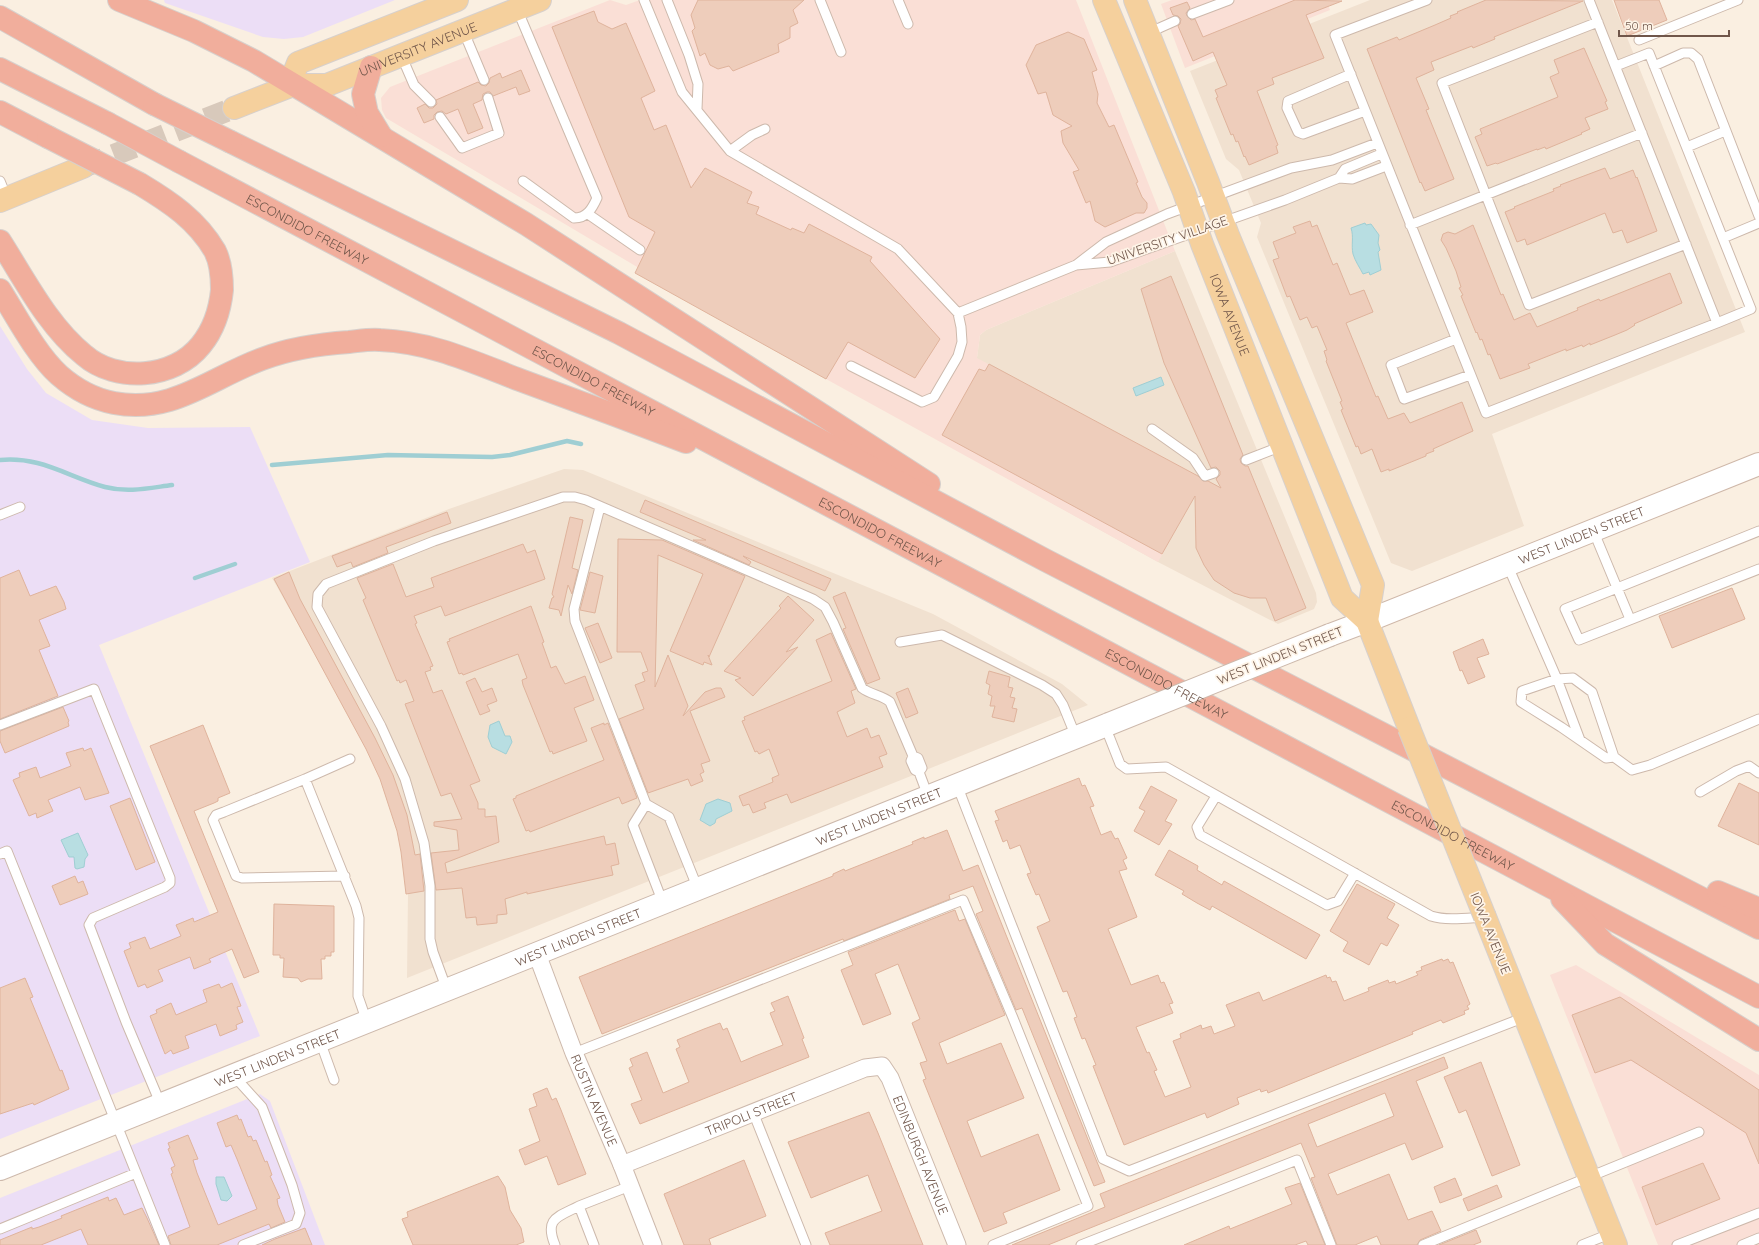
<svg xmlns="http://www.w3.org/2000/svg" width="1759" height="1245" viewBox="0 0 1759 1245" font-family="Quicksand,sans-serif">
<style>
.residential{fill:#f1e1d0}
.commercial{fill:#fadfd6}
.education{fill:#ecdef6}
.water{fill:#b8dee2;stroke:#9fced3}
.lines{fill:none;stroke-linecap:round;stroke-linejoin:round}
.stream{stroke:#9fced3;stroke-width:4.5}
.building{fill:#eecdbb;stroke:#dfb39c;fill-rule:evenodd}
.primary-tunnel{stroke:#d8c9bb;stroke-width:22;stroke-dasharray:22 11;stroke-linecap:butt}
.service-casing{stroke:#cdb9ac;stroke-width:11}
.minor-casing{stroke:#cdb9ac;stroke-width:19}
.tertiary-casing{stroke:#cdb9ac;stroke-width:24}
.secondary-casing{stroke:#cfb8a9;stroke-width:24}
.primary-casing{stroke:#d7d0cc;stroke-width:24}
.motorway-casing{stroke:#d7d0cc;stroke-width:24}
.service{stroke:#fff;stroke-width:9}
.minor{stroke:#fff;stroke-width:17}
.tertiary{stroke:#fff;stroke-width:22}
.secondary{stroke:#fff;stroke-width:22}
.primary{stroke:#f5d09d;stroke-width:22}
.motorway{stroke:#f1ae9c;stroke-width:22}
.tertiary-bridge-casing{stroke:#cdb9ac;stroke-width:24;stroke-linecap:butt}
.primary-bridge-casing{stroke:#d7d0cc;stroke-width:24;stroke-linecap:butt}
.motorway-bridge-casing{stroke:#d7d0cc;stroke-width:24;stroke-linecap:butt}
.tertiary-bridge{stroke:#fff;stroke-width:22}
.primary-bridge{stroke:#f5d09d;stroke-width:22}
.motorway-bridge{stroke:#f1ae9c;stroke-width:22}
.labels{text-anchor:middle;stroke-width:3.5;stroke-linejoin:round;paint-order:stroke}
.street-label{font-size:13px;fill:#70564a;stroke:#fef4e7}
</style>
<rect width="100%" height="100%" fill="#faefe1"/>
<path class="residential" d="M1370,0H1612L1745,332L1492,434L1524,526L1412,571L1391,563L1257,237L1261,223L1239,170L1226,159L1190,71Z
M1175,251L1316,593L1317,602L1314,609L1278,624L1158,562L933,437L977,358L980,335L986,330Z
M564,469L583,470L933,614L1062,684L1088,705L407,978L408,893L404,854L382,778L366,745L272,578L449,509Z"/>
<path class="commercial" d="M610,0L626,5L640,0H1076L1175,251L986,330L980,335L977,358L1195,474L1200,486L1158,562L826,379L386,118L382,110L381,98L390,87Z
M1172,0H1326L1330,10L1185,68L1161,4Z
M1576,965L1759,1075V1245H1658L1550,975Z"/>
<path class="education" d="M164,0H395L303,37L284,39L263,37L165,3Z
M0,326L27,369L46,393L92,420L148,428L250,427L310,562L99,645L260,1036L0,1139Z
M260,1094L270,1101L325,1245H0V1198Z"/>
<path class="water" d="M1365,223L1366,225L1371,224L1379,235L1378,243L1380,250L1378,252L1381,270L1370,275L1369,272L1363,274C1360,268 1355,261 1353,254C1351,245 1354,237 1351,228Z
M1161,377L1164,385L1136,396L1133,388Z
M499,721L505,736H510L512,742L506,754L492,747L488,737L490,725Z
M718,799L730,803L732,811L716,819L715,823L710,826L700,820L706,804Z
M78,833L88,855L85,859L84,867L77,869L75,868L74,857H69L61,840Z
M216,1177H224L232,1196L227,1201L221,1200L216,1184Z"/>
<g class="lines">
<path class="stream" d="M0,460C41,456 68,477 105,487C128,493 149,488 172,485
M272,465L388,455L492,457L510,455L567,441L581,444
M195,578L235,564"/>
</g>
<path class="building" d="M698,0H804L793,10L798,23L790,27V38L778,44L779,52L733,71L729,66L718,69L710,65L705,53L700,56L692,31L695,28L691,15Z
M1295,0L1342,1L1306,15L1324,58L1272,78L1274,84L1257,91L1278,145L1276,146L1278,153L1249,165L1245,156L1244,157L1238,141L1236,142L1233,134L1231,135L1216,98L1218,97L1215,90L1227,85L1213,52L1193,61L1178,26L1180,24L1181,19L1178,16L1173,15L1170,8L1187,2L1190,8L1186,13L1187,16L1191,20L1195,19L1203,37Z
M1486,0L1583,1L1494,37L1495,39L1473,48L1472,46L1431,62L1434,70L1416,78L1429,109L1426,110L1454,179L1425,191L1421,182L1420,183L1367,49L1397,37L1399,40L1435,25L1451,18L1450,16L1458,13L1457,12Z
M1614,0H1659L1667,20L1627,36Z
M594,11L598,22L612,29L626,23L655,91L641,98L654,130L666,125L691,188L705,168L752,192L747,203L759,207L756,214L791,230L792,228L804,233L809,224L872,257L870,261L940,339L915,378L848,342L826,379L635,273L655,232L629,217L552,27Z
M1068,32L1084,39L1097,70L1092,72L1098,94L1097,103L1109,127L1114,125L1138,182L1136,183L1142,197L1147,203V208L1144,213H1136L1105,227L1095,221L1090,201L1086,203L1073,172L1079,170L1063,143L1061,131L1072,126L1053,115L1046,92L1038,94L1026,65L1036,45Z
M1584,48L1607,101L1605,102L1608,109L1585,118L1590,129L1581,133L1582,134L1546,149L1545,147L1537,150V149L1497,164L1496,163L1487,166L1475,137L1482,134L1480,129L1558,97L1550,77L1559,73L1554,60Z
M521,70L530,91L519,95L516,87L493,96L490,92H487L483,94L482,100L473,104L483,128L468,134L458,109L446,114L442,111L437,112L434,115V119L424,123L417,108L425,104L429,108H433L437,104L436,100L478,82L481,85L486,86L489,83L490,78L500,73L502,78Z
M1605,168L1610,179L1633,170L1636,178L1637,177L1657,231L1627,243L1622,230L1613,233L1605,213L1527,245L1525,239L1517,242L1505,212L1515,208L1514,207L1554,191L1553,189L1561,186L1560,185Z
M1310,221L1312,227L1317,225L1333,265L1337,263L1350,295L1364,290L1373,312L1346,323L1376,397L1378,396L1388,419L1404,413L1410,423L1462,402L1473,431L1433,449L1434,451L1426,454V456L1389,471V469L1381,472L1372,449L1361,454L1358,446L1356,447L1341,410L1343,409L1340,402L1342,401L1326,361L1327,360L1324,351L1327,350L1317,326L1312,328L1307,317L1300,320L1290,296L1287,297L1273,260L1279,258L1273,242L1296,233L1293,227Z
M1473,225L1501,295L1503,294L1514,320L1530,313L1537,327L1578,310L1577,308L1599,299L1600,301L1670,273L1682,303L1634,324L1635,325L1627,330L1615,335L1590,345V343L1583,347L1582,345L1566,351V349L1528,364L1530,368L1500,379L1490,354L1488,355L1482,339L1480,340L1477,332L1476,333L1461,296L1463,295L1459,288L1461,287L1456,271L1446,248L1441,240L1443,234L1448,232L1455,234Z
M1171,276L1243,455L1240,459L1241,463L1245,466H1248L1306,608L1275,621L1266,598H1250L1234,593L1214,580L1204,565L1196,548L1195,496L1162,554L942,435L979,369L985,371L989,364L1198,476L1203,481H1208L1221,488L1216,479L1220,475V471L1216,467L1211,468L1164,363L1141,289Z
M645,500L831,579L825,591L743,556L751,562L749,565L693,540H706L640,512Z
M447,512L451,523L386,547L388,553L353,567L351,562L337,567L332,556Z
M570,517L583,520L572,568L578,570L572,594L568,585L561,616L559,610L549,608L552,598L554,597L552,594Z
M618,539L662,540L745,576L709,657L708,655L712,665L704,662L703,665L670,651L703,574L658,555L655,687L668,655L688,706L683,716L705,692L716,688H721L725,697L690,711L710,761L701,764L704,772L700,774L703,781L691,786L688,779L648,793L619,719L644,709L635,685L645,681L642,673L648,671L641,652H617Z
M523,544L527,553L535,550L545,579L445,616L441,606L414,616L417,623L415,624L433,666L430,667L431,670L425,672L433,693L442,690L480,781L470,785L478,803V809H485V817L496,816L499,842L445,863L447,873L604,836L606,845L615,843L619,864L611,866L613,875L527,894V892L505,899L507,914L497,915V923L477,925L476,917L466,918L462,888L436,890L431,853L459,850L457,830L434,826V822L462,819L451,793L441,796L405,704L414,701L406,680L400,683L399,680L397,681L363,600L366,598L357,578L393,564L406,597L434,587L431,578Z
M19,570L30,596L56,586L64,602L66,609L39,620L50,646L39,650L58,696L0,719V578Z
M289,572L300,599L375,738L393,775L407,815L415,855L420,854L424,891L406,894L401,852L397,831L380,779L366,749L274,579Z
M590,572L603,576L595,613L580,610Z
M1732,588L1745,619L1672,648L1659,616Z
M845,592L880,679L867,684L843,629L846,628L833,597Z
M788,596L814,620L786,652L798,647L753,696L735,680L741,678L724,671L781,608L779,606Z
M531,606L544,642L542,643L551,668L556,666L565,684L585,676L594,700L574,708L587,741L553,754L552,751L550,752L523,685L522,680L527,678L518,654L463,675L462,673L459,674L447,642L450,641L449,639Z
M598,623L612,658L600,663L585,628Z
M831,633L856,689L851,691L855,703L837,712L847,737L867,728L871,738L879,735L887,754L879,757L883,767L791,803L787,794L764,803L766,808L753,813L749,804L743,806L739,796L773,782L772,778L779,775L769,749L759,754L757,751L755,752L742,721L745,720L744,717L832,681L816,640Z
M1483,639L1489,654L1477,658L1485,677L1468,684L1462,670L1460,671L1453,652Z
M989,671L1010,677L1008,687L1013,688L1010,697L1015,698L1012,708L1017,709L1014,722L992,717L995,706H990L992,696L988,694L990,685L986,683Z
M475,678L482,692L492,688L497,701L487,705L490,711L480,715L466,682Z
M908,688L918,713L906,718L896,693Z
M63,707L69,721L68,722L69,726L5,753L0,741V731Z
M604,723V725L608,723L637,798L622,804L619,797L530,832L529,830L526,831L513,799L516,798V796L604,760L591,728Z
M203,725L230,793L218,798V801L214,803L194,811L259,972L244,978L232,949L209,959L211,962L194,969L190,957L158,970L163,981L147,988L145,984L138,987L124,951L131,948L129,943L145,937L150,949L181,936L176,925L193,918L194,922L218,912L150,746Z
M83,748L84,751L91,748L109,793L85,800L80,787L48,800L53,811L37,818L36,813L29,816L13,780L20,777L19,773L36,767L40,778L71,766L66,753Z
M1079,778L1082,786L1085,785L1094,806L1090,807L1101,835L1111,831L1115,839L1118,838L1127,858L1123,860L1127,869L1119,871L1137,917L1108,929L1131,985L1158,975L1161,983L1164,982L1173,1003L1169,1004L1173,1013L1136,1027L1147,1053L1149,1052L1157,1070L1154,1071L1165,1097L1191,1087L1173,1041L1181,1038L1180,1034L1201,1025L1202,1029L1211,1026L1214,1034L1235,1026L1226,1005L1259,992L1263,1001L1326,975L1327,978L1330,977L1332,982L1336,981L1344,1001L1369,991L1368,988L1388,980L1389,983L1395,981L1396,984L1418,975L1416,972L1422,970L1421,967L1442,959L1443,961L1448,959L1450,963L1453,962L1470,1004L1467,1006L1469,1009L1464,1011L1465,1014L1443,1023L1441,1020L1412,1032L1413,1034L1268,1093L1267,1090L1261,1092L1260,1089L1237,1098L1239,1104L1207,1118L1205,1113L1124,1145L1093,1066L1096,1065L1085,1038L1082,1039L1074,1018L1077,1017L1067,991L1063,992L1037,927L1050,921L1039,894L1036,895L1027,874L1031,873L1020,845L1010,849L1007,840L1003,842L995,821L999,820L995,811Z
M1739,783L1759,793V845L1718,826Z
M1151,786L1177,800L1165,821L1172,824L1159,845L1134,831L1145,811L1139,808Z
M130,798L155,862L136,870L110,806Z
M947,830L963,871L978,865L1105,1182L1094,1186L1022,1008L1016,1010L976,914L983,911L973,886L949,895L950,899L844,941L843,939L602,1034L579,977L833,876V874L844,869L845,871L913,844L912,842L924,837V839Z
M1169,850L1198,866L1197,870L1222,885L1224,881L1320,935L1306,959L1212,906L1210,910L1197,903L1182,894L1184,891L1155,875Z
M75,876L78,883L83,881L88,894L60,905L52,886Z
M1357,884L1395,904L1387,918L1399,925L1387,946L1381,943L1369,965L1343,951L1348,942L1330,931Z
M274,904L334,906V952H331V956H325V959H321L322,979H308L301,982L298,978L283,977L284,958H280V955H273Z
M955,910L959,921L965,919L1005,1015L939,1043L947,1064L1001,1043L1024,1098L967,1121L981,1157L1038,1134L1060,1190L1003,1213L1007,1223L984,1232L923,1080L926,1079L920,1063L927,1061L912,1023L920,1019L898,964L875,974L891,1014L863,1025L841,970L853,965L848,952Z
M25,978L33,997L30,998L42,1027L60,1071L62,1070L69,1089L34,1105L33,1103L0,1114V988Z
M232,983L241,1006L237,1007L243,1022L236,1025L237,1029L220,1036L216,1024L185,1036L189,1048L173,1054L171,1050L165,1054L150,1016L157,1013L156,1010L171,1003L176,1015L207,1002L203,990L219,984L221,988Z
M788,996L804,1038L802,1039L809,1057L640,1124L631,1104L642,1100L629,1068L633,1066L630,1059L647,1052L663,1093L689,1082L676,1049L680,1047L677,1040L704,1029L720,1023L723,1030L727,1028L741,1062L755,1056L783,1045L770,1013L775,1011L771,1003Z
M1620,997L1759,1090V1164L1746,1133L1631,1060L1595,1073L1572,1015Z
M1444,1057L1448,1068L1416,1081L1443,1147L1412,1160L1405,1143L1328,1174L1337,1195L1389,1174L1408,1220L1432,1211L1441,1231L1420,1240L1417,1245H1381L1377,1236L1355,1245H1337L1311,1178L1315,1177L1301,1143L1048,1245H1012L1105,1207L1100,1194ZM1385,1093L1394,1116L1317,1147L1308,1124Z
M1481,1062L1520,1165L1492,1176L1466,1110L1459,1113L1444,1077Z
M547,1088L552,1100L556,1098L561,1110L586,1174L558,1185L547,1156L525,1165L519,1150L540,1141L529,1109L537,1106L533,1094Z
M869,1112L878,1133L923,1245H830L825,1233L882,1211L872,1186L868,1175L811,1198L788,1142Z
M237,1115L239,1120L241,1119L248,1137L251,1136L253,1141L256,1140L265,1162L267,1161L272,1175L270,1176L280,1198L277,1199L278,1205L285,1222L271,1228L269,1224L217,1245H171L168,1236L190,1227L171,1174L173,1173L171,1168L175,1166L168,1149L170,1148L168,1143L188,1135L198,1159L193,1160L197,1173L218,1225L257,1209L237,1159L231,1145L226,1147L217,1123Z
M744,1160L766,1216L709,1239L711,1245H684L664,1194Z
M1703,1163L1720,1199L1656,1225L1642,1187Z
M498,1176L505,1187L510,1210L521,1228L524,1242L516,1245H413L402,1219L408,1217L407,1212Z
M1455,1178L1462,1195L1440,1203L1434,1187Z
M1300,1183L1325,1245H1308L1306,1241L1295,1245H1184L1229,1226L1230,1229L1292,1204L1285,1188Z
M1497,1185L1502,1197L1468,1211L1463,1199Z
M108,1197L109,1201L116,1198L124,1215L142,1208L147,1218L159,1245H88L81,1229L41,1245H0V1240L32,1227V1229L39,1227L62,1218L61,1216Z
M305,1228L312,1245H262L275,1239Z
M1476,1230L1481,1242L1473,1245H1439Z"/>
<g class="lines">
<path class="primary-tunnel" d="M83,167L234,108"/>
<defs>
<path id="service" d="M644,0L682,92L730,151L898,249L958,313L1076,265L1106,242L1167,214L1291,168L1332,160L1377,143
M667,0L689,55L698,84L697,109
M820,0L841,52
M898,0L908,24
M1427,0L1335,35L1486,413L1717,323L1589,0
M517,9L597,198C592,209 587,218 574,218L523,181
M1192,14L1229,0
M1598,22L1442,83L1529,305L1686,244
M463,30L484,80
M1148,33L1175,21
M1639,40L1738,0
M401,55L414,85L431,102
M1616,66L1649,53L1751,309L1717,323
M1654,66L1683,53H1691L1698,59L1759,216
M1351,74L1288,101L1287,108L1298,132L1303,134L1365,111
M440,117L462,148L499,133L488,98
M1687,147L1725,131
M730,151L752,135L765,129
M1339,178L1345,169L1381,154
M0,181L7,198
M588,214L640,250
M1410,225L1642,133
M1723,238L1759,223
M1076,265L1110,262L1285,200L1339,178L1352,179L1386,166
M1456,339L1391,365L1404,399L1470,375
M851,366L922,402L934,397L958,356L962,342L961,327L958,313
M1152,429L1193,458L1205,476L1214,473
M1246,460L1282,446
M600,507L574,609L575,621L646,804L669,817L698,889
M0,515L20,507
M1593,530L1630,619
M1759,531L1565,609L1579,640L1759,569
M1507,564L1557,679L1580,740
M900,642L942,635L1042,685L1056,694L1063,705L1076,737
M0,725L94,689L170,878V883L165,887L93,918L89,925L126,1022L161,1105
M1105,726L1120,764L1127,769L1166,767L1431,916C1447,921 1467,918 1485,917
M913,756L918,758L922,768L919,772
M1614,757L1606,758L1561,727L1521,702L1522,691L1557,679L1573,678L1592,692L1614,757L1632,770L1650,765L1759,719
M305,779L350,759
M957,785L1103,1159L1129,1171L1525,1017
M1700,792L1736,771L1749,766L1759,773
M1216,796L1197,827L1200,835L1327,905L1338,901L1355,873
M646,804L633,825L663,903
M0,854L7,851L165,1245
M345,876L242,878L236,876L213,820L216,815L224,812L305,779L356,906L359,918L358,996L367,1022
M447,990L433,952L430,939V886L424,843L405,779L381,726L317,607L318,594L326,584L434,541L563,497H575L586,500L813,599L825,607L833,622L862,688C871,695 882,695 890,702L913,756L911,761L915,770L919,772L928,796
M320,1041L334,1080
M574,1053L963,900L1013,1018L1088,1206L993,1245
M234,1076L262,1107L292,1185L300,1213L296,1224L243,1245
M753,1112L806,1245
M0,1229L136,1173
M555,1245C544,1218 558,1217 579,1206
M594,1245L579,1206L630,1186
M1081,1245L1297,1160L1331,1245
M1423,1245L1699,1132
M1582,1245L1612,1233
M1677,1245L1759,1213
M1742,1245L1759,1238"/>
<g id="minor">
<path id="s1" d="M537,954L574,1053L622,1165L653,1245"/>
<path id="s2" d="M622,1165L865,1068L882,1066L890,1078L957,1245"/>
</g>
<g id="tertiary">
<path d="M1330,635L1367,621"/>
<path id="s3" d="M0,1169L1109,724"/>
</g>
<g id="secondary">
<path id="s4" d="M1367,621L1759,464"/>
</g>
<g id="primary">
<path id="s5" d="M1104,0L1184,192L1202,244L1342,598L1367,621L1409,728"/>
<path d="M1135,0L1208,182L1228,235L1373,585L1367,621"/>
<path d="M293,85L294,73L298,63L457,0"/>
<path id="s6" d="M234,108L293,85H327L540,0"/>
<path d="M0,201L83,167"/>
<path d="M1485,917L1616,1245"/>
</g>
<g id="motorway">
<path d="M119,0L194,31L254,61L526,224L929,484"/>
<path d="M0,17L154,104"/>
<path d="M371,67L363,94L367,113L381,136"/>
<path d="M0,69L107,123"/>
<path d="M0,112L48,137"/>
<path d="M231,142L619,333L1045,560L1759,928"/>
<path id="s7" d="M180,162L1759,997"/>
<path d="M0,241C25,280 48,326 84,355C116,383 174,379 201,345C214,329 220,310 222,290C222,277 221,263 215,251C197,220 170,202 140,184"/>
<path d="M0,290C17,317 36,354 59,375C75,389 93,399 114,403C173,414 210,378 262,359C291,348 319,344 349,342C359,341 370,339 380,340C431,342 473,362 520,380C575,400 631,421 686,442"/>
<path d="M1718,892L1759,909"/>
<path d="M1562,899L1605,944L1759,1040"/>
</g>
</defs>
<use href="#service" class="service-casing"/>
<use href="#minor" class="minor-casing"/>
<use href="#tertiary" class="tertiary-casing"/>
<use href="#secondary" class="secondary-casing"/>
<use href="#primary" class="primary-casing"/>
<use href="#motorway" class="motorway-casing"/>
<use href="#service" class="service"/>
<use href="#minor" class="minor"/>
<use href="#tertiary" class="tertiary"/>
<use href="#secondary" class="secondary"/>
<use href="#primary" class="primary"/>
<use href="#motorway" class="motorway"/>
<defs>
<path id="tertiary-bridge" d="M1109,724L1330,635"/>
<path id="primary-bridge" d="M1409,728L1485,917"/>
<path id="motorway-bridge" d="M154,104L231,142
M107,123L180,162
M48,137L140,184"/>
</defs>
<use href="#tertiary-bridge" class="tertiary-bridge-casing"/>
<use href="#primary-bridge" class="primary-bridge-casing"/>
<use href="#motorway-bridge" class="motorway-bridge-casing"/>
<use href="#tertiary-bridge" class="tertiary-bridge"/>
<use href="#primary-bridge" class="primary-bridge"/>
<use href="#motorway-bridge" class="motorway-bridge"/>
</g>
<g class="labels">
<g class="street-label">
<text dy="5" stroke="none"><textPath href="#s6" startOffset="195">UNIVERSITY AVENUE</textPath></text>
<text dy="5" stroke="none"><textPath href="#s7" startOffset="144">ESCONDIDO FREEWAY</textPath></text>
<text transform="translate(1167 240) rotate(-19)" y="5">UNIVERSITY VILLAGE</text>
<text dy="5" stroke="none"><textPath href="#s5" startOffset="339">IOWA AVENUE</textPath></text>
<text dy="5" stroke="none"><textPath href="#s7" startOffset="468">ESCONDIDO FREEWAY</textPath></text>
<text dy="5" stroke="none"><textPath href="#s7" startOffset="792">ESCONDIDO FREEWAY</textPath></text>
<text dy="5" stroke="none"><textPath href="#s4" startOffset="231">WEST LINDEN STREET</textPath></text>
<text transform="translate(1280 655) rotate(-22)" y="5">WEST LINDEN STREET</text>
<text dy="5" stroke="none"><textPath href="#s7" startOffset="1116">ESCONDIDO FREEWAY</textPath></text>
<text dy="5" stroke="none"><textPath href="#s3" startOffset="947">WEST LINDEN STREET</textPath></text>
<text dy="5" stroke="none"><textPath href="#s7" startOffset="1440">ESCONDIDO FREEWAY</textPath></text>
<text transform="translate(1491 933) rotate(68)" y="5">IOWA AVENUE</text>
<text dy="5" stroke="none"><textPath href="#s3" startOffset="623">WEST LINDEN STREET</textPath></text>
<text dy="5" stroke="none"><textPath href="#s3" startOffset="299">WEST LINDEN STREET</textPath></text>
<text dy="5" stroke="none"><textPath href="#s1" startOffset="157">RUSTIN AVENUE</textPath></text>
<text dy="5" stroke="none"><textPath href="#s2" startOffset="139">TRIPOLI STREET</textPath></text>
<text dy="5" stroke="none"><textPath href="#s2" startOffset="376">EDINBURGH AVENUE</textPath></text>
</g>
</g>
<path d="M1619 30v6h110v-6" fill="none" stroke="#70564a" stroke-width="2"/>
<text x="1625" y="30" font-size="12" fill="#70564a" stroke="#fef4e7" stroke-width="3" paint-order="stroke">50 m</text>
</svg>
